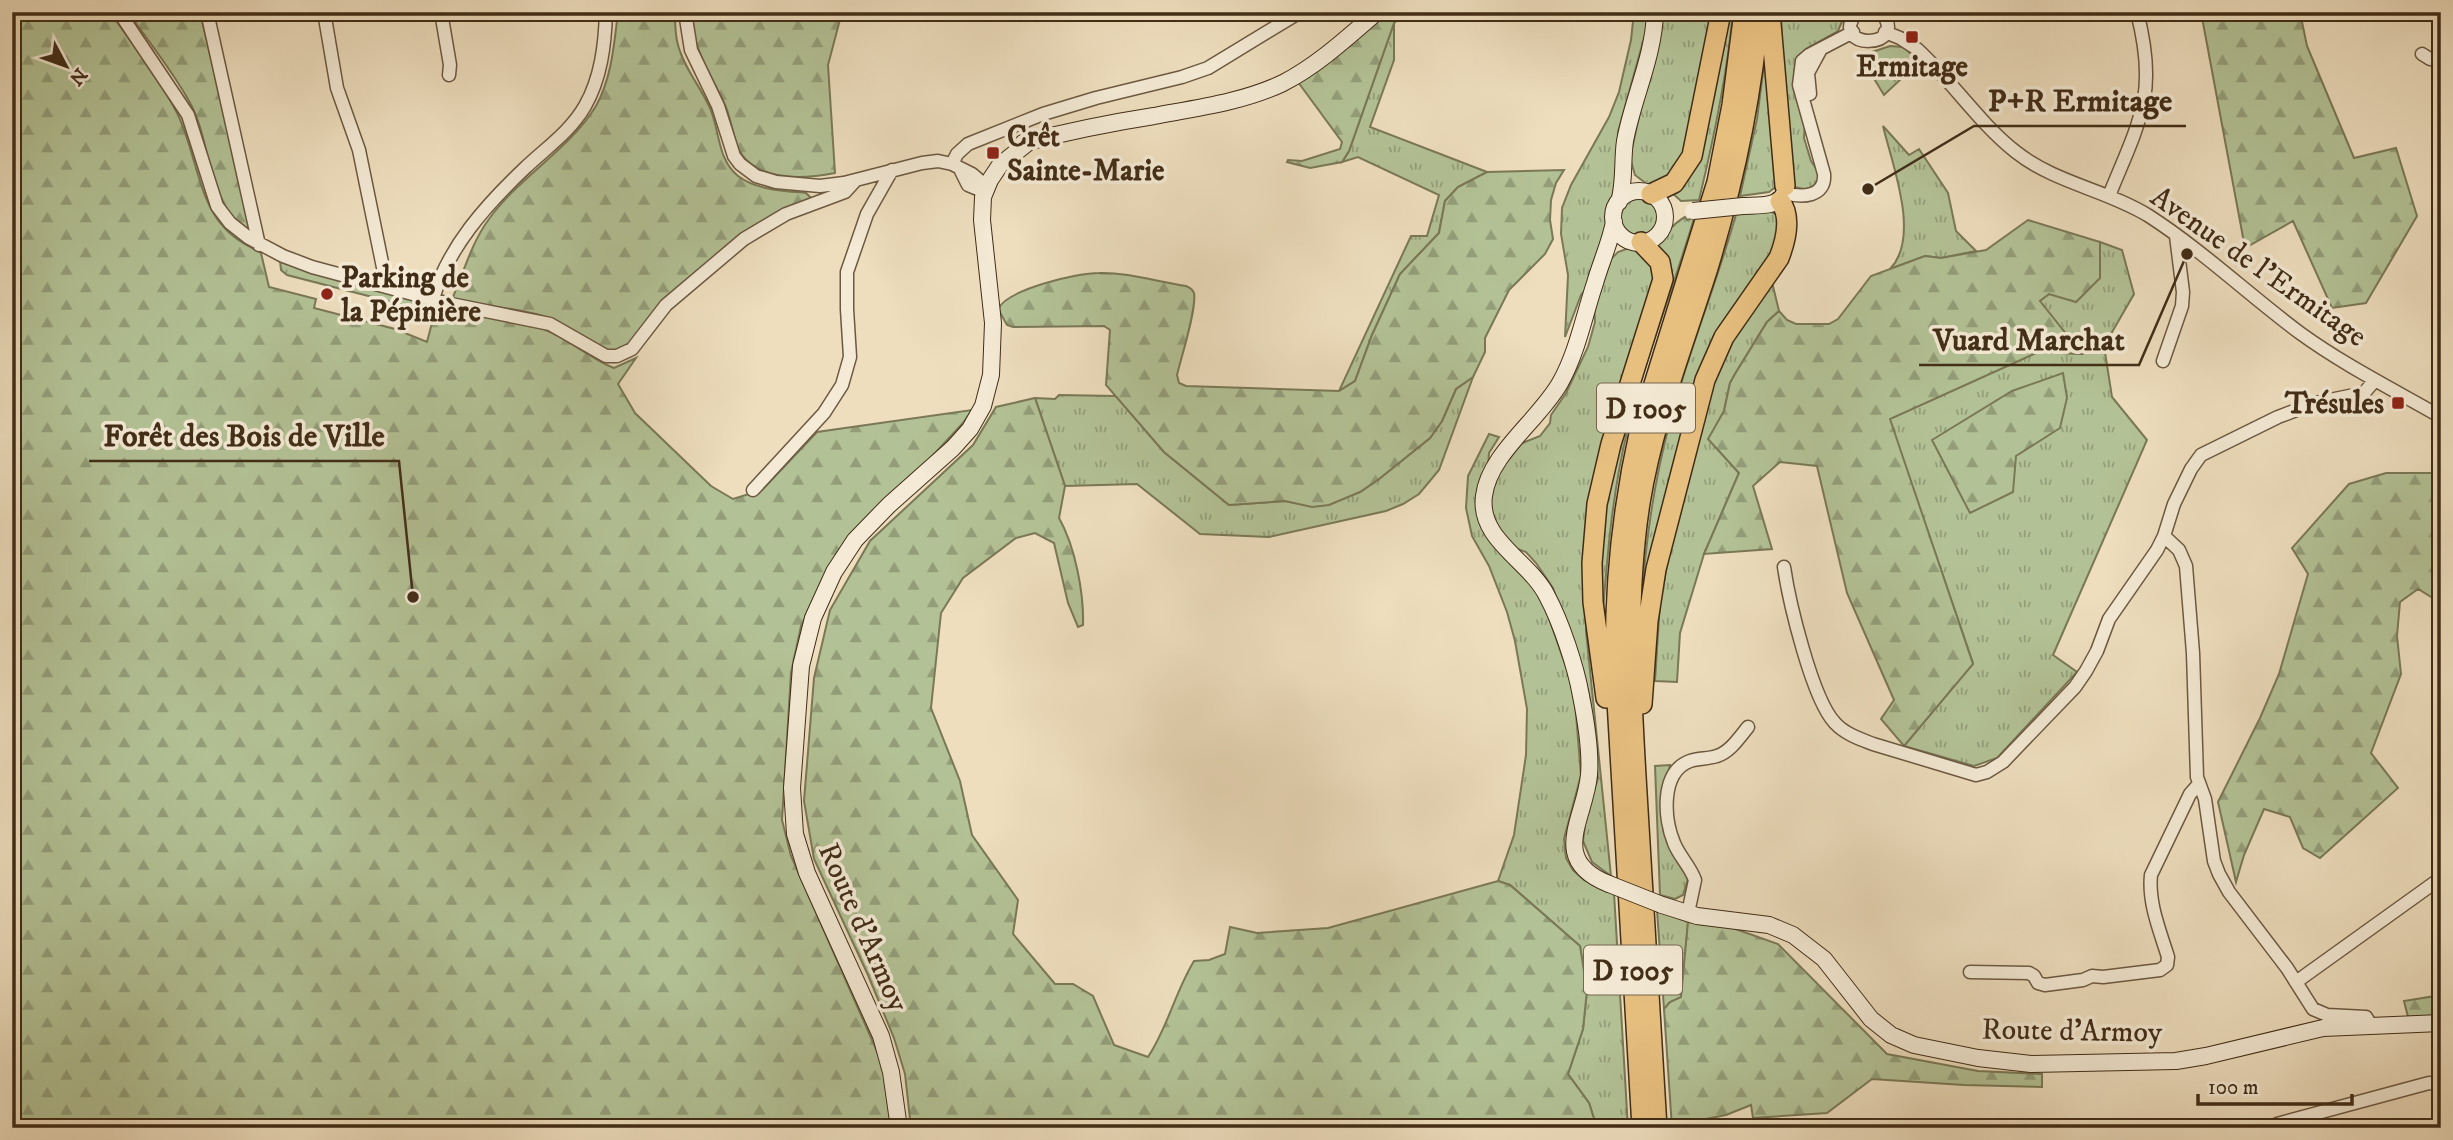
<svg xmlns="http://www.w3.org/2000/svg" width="2453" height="1140" viewBox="0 0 2453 1140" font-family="'IM FELL DW Pica',serif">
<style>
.grass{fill:url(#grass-tufts);stroke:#7a7856;stroke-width:2}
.forest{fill:url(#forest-firs);stroke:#7a7856;stroke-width:2}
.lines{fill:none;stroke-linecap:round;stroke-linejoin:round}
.minor-casing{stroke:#6c5941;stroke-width:15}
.secondary-casing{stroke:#412d17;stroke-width:18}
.trunk-casing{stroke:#412d17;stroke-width:22}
.minor{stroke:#f4ead5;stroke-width:12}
.secondary{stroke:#f4ead5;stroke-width:16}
.trunk{stroke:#e7bf7f;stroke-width:19}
.secondary-bridge-casing{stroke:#412d17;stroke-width:18;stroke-linecap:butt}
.secondary-bridge{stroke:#f4ead5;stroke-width:16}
.poi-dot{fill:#8f2418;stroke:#f4ead5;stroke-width:2.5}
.labels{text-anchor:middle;stroke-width:7;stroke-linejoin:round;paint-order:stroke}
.shield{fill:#f4ead5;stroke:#776650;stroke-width:2}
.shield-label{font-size:28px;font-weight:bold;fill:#412d17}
.poi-label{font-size:30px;font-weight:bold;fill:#412d17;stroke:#f4ead5;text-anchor:start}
.street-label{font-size:30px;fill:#412d17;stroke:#f4ead5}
.leader{fill:none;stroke:#412d17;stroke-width:2.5}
.callout-dot{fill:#412d17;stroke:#f4ead5;stroke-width:2.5}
.callout-label{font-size:32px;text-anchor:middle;font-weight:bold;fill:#412d17;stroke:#f4ead5;stroke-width:7;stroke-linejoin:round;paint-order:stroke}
</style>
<defs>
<pattern id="grass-tufts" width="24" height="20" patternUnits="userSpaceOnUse" patternTransform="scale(1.75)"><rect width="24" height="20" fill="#b3c296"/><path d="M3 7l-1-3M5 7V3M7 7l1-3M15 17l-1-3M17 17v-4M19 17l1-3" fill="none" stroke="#939e79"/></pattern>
<pattern id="forest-firs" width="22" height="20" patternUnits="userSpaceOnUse" patternTransform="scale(1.75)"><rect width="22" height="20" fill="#b3c296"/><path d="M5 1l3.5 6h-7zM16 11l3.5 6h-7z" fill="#939e79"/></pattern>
</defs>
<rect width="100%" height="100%" fill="#eedebe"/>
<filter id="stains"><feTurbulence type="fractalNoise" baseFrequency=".00286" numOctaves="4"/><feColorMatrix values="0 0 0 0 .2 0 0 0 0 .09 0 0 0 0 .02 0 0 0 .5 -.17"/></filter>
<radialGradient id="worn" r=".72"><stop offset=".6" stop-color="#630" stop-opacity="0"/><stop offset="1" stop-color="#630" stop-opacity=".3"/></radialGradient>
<path class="grass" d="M1634,12H1647L1646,31L1618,132L1617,193L1609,210V223L1586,289L1581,295L1565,337L1568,275L1561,234L1562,208L1571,185L1609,117L1619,92L1631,40Z
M1662,12H1713L1689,141L1672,177L1648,185L1635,175L1630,158Z
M1725,12H1733C1727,76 1714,138 1699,200L1681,201L1670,191L1675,187Z
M1781,12H1846L1838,31L1806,49L1794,70L1795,84L1805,122L1804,138L1811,161L1818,171L1819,182L1809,190L1794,187L1782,60Z
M1394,23V60L1370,127L1487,172L1458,187L1445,201L1439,233L1400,274L1372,335L1355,381L1339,391L1411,236H1427L1439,195L1358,157L1342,162L1349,151Z
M1767,41L1778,185L1769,192L1740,196L1757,119Z
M1890,46L1904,47L1919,62L1884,95L1873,77L1869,53Z
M1883,126L1909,155L1919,149L1948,193L1956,231L1976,251L1941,258L1925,256L1890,269C1921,237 1892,164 1883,126Z
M1621 217a19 19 0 1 1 38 0a19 19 0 1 1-38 0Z
M1769,211L1778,215L1780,241L1729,321L1641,616C1644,550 1653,485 1670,422C1688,351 1717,284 1736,214Z
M1685,217L1687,220L1694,218C1674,288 1645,357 1628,428C1612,493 1607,558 1602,625L1597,557L1604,490L1666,287L1652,246C1665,238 1671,224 1685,217Z
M2100,242L2122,250L2134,294L2104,346L2112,397L2147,440L2053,655L2077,672L1997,758L1974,766L1904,746L1973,663L1889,419L2038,352L2082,354L2039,301L2049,294L2100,278Z
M1629,248L1639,250L1658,274L1605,433L1586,631L1611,876L1592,862L1583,841L1586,817L1598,778L1590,699L1585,679L1553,588L1536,563L1526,552L1512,547L1492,517L1490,492L1500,470L1520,444L1540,436L1550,423L1551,415L1566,393L1588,347L1595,322L1594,304L1610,260L1618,252Z
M280,260L427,302L421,314L414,315L415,308L287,275L281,270Z
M1772,282L1779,311L1767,322L1735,374L1730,383L1724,411L1709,439L1739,473L1704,554L1680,633L1677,682L1655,681L1660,602L1670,550L1718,363Z
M1473,377L1439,470L1419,494L1403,504L1386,511L1269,537L1200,534L1137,484L1065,486L1035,398L1055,399L1059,395L1116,396L1164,452L1229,505L1285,501L1312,506L1360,492L1379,479L1430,438L1442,421L1456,389Z
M1489,434L1499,437L1489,453L1488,467L1478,493L1545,607L1569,676L1575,702L1581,775L1564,839L1566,858L1573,870L1584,880L1614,893L1628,1128H1597L1589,1103L1568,1074L1583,1029L1587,991L1580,946L1510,885L1498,881L1514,835L1526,755L1527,709L1515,641L1507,612L1489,566L1472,536L1466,508L1468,476Z
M1670,765L1664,796L1688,879L1683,895L1675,899L1660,895L1655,766Z
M1657,910L1688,922L1681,998L1670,1002L1664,1009Z"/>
<path class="forest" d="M12,12H110C132,44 158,76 176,111C194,144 198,199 222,225C232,238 247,245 261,253L269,287L316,299L314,308L395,329L427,342L437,304C472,312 510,317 543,329C569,338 588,358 614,368L636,358L618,384L635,413L711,486L733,499L762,490L817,432L972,410L963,423L828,568L801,626L791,673L782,820L791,856L883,1065L892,1128H12Z
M128,12H200L252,232C205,207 213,142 189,101C172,70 148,41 128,12Z
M618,12H675C675,22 675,35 678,45C684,68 700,86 710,108C720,131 717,159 738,176C756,190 785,191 806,193L811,198L779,211L629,345C623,349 617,353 609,352C591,350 565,322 543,316C516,308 486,306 458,301L453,297C464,271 472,242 489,219C519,177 569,150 596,106C612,77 614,44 618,12Z
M692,12H842L828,65L835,173C810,178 779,181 756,167C748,163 742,156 738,148C733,135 731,120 726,107C712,76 691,48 692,12Z
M1386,12H1408L1394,23L1349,151L1342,162L1310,168L1287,162L1288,160L1302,161L1340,149L1342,142L1298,82Z
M2201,12H2300L2307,46L2354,158L2396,148L2417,216L2366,303L2332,308L2293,221L2245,248Z
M1564,170L1556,183L1551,200L1550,220L1553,239L1545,254L1509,290L1485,338V352L1473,377L1456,389L1442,421L1430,438L1379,479L1360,492L1329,505L1312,507L1285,501L1229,505L1164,452L1106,385L1110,330L1104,326L1013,327L1007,325L998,309C1008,289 1077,273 1099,273C1126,272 1159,282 1186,286C1190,288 1192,288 1194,293C1197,308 1181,358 1177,375L1179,383L1186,386L1339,391L1355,381L1372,335L1400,274L1439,233L1445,201L1458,187L1487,172Z
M2028,220L2100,242V278L2076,302L2049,294L2040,301L2082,354L2038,352L1890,419L1973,664L1904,746L1881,719L1894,700L1847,593L1817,466L1780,462L1753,486L1772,549L1704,554L1739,473L1708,439L1724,411L1730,383L1735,374L1767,322L1779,311L1787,320L1796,324H1829L1838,319L1871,276L1925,256L1941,258L1986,250Z
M2063,373L2067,398L2060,428L2016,456L2013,492L1970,513L1932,440L2012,391Z
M1035,398L1065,486L1059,518C1075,546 1084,593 1083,625L1078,627L1068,603L1054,543L1035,533L1016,538L963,578L941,613L931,708L960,781L972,835L1018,900L1013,934L1055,984H1073L1093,996L1114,1045L1148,1057C1168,1027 1175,992 1194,961L1209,960L1225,954L1230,927L1257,933L1328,928L1498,881L1510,885L1580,946L1587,990L1583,1029L1568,1074L1589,1103L1597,1128H911L905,1074L894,1038L868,975L814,859L804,801L814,678L830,610L870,541L973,445L996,407Z
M2386,473H2441V603L2418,589L2400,602L2397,636L2401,674L2371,753L2398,788L2320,858L2303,848L2290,817L2264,809L2244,855L2236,882L2218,802L2260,718L2279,674L2308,574L2292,548L2349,484Z
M1688,922L1730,927L1778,944L1887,1054L1978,1071L2042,1074V1087L1964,1085L1872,1079L1827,1113L1753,1118L1751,1105L1726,1115L1695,1121L1694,1128H1672L1664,1009L1670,1002L1681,997Z
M2441,995V1015L2408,1017L2404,1001Z"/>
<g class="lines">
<defs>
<path id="minor" d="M119,12L188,115L217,206L230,223L249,238L283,256L312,267L446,303L550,324L606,356H617L632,349L666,305L744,239L786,214L845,192L855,181
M207,12L259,245
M324,12L337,88L359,150L387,287
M441,12L450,65L449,75
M685,12L691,50L718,106L734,156L740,164L756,176L776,182L820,186L844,183L922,163L938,161L952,164L972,174L987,187
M1857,12C1826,51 1912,50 1881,12
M1885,32L1900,38L1917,49C1952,81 1979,123 2016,152C2055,183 2107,190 2149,216C2203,251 2249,295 2300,333C2344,365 2394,390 2441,417
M2422,54L2430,59L2441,60
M1810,94L1808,73L1821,49
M952,164L957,154L968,144L1043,114L1096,98L1182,77L1208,68L1300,12
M961,171L968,185L985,192
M1785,193C1802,198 1826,197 1824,174L1799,85L1802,61L1809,55L1853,32
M2109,196C2121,165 2138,132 2144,99C2149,71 2144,39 2137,12
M433,299C448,247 486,205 525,168C546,148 570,132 585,106C601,78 605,45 606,12
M2163,361L2182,306L2183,292L2176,236
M753,490L824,413L842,385L850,357L847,309V272L867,214L892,170
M1784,567C1789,601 1812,699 1835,723C1845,734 1860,739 1873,744L1976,775L1987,772L2003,762L2075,687L2086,671L2097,651L2109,619L2157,550L2164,536
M1688,913L1695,880C1690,866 1679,856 1674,843C1664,819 1660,772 1690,761C1699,758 1708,759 1717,756C1730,752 1739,738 1748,727
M1970,972L2029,973L2034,976L2038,983L2045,985L2083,980L2092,976L2103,977L2160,970L2167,965L2168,957C2160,931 2148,903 2151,875L2190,794L2198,785
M2296,982L2441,878
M2371,1025L2366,1017L2327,1015L2313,1009L2287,968L2229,892L2219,874L2214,861L2205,799L2197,777L2193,653L2186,566L2179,550L2164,536L2174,504L2191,469L2201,455L2278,417L2315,403L2364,393L2375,380
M2278,1128L2277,1124L2429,1083L2440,1084"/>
<path id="secondary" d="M1023,143C1066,132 1109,123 1154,116C1197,108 1243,102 1283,83C1318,65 1348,37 1377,12
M1613 217a26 26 0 1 1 52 0a26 26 0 1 1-52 0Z
M1619,202C1625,182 1622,161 1625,141C1633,98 1654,56 1655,12
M1743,206C1757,205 1779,208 1785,192
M1609,884C1548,860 1585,819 1589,775C1591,750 1586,721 1581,696C1576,667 1561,622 1547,596C1530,561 1478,540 1484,496C1489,454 1539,420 1560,383C1577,353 1584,316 1595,283C1601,262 1610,243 1614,222
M1662,905L1697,916L1769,925L1793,935L1824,959L1871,1019L1891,1035L1914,1045L1978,1058L2031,1064L2176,1061L2206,1056L2323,1028L2441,1023
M899,1128L891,1072L881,1036L807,873L795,834L792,788L801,666L813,618L834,572L855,540L889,505L953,448L970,429L983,406L991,375L993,323L982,220L983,197L990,180L1000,165L1030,141"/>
<path id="trunk" d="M1770,12L1785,186
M1651,194L1674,183L1692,156L1721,12
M1606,698L1593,602L1592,563L1597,504L1611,444L1663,279L1660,262L1641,242
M1642,704L1648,621L1656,569L1705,380L1724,337L1779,258C1786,240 1792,217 1780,201
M1642,1128L1616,684C1613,597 1621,513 1640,429L1717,182L1732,105L1744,12
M1657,1128C1651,1022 1644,916 1638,810C1632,707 1624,606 1640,503C1653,422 1683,347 1708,268C1733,185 1752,99 1759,12"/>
</defs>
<use href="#minor" class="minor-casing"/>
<use href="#secondary" class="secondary-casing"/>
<use href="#trunk" class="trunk-casing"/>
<use href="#minor" class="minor"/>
<use href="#secondary" class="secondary"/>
<use href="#trunk" class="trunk"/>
<defs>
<path id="secondary-bridge" d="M1693,211L1743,206
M1609,884L1662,905"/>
</defs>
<use href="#secondary-bridge" class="secondary-bridge-casing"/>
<use href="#secondary-bridge" class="secondary-bridge"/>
</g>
<g class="poi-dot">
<rect x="1905" y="30" width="14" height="14" rx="3.5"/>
<rect x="986" y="146" width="14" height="14" rx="3.5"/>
<circle cx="327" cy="294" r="7"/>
<rect x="2391" y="396" width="14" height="14" rx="3.5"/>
</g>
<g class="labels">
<g class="shield">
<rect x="1597" y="383.5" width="98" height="49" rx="5"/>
<rect x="1584" y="945.5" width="98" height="49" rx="5"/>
</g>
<g class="shield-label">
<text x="1646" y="418">D 1005</text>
<text x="1633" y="980">D 1005</text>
</g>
<g class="poi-label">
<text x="1912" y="76" text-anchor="middle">Ermitage</text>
<text x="1007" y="146">Crêt<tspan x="1007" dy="34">Sainte-Marie</tspan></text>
<text x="341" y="287">Parking de<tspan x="341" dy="34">la Pépinière</tspan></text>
<text x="2384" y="413" text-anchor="end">Trésules</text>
</g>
<g class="street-label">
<text transform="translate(2259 266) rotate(35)" y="10">Avenue de l'Ermitage</text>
<text transform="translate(864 927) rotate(66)" y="10">Route d'Armoy</text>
<text transform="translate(2072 1030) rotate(1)" y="10">Route d'Armoy</text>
</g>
</g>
<path class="leader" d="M1868 189L1974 126H2186M2187 254L2139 365H1919M413 597L399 461H89"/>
<g class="callout-dot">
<circle cx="1868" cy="189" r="7"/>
<circle cx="2187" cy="254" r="7"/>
<circle cx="413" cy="597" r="7"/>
</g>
<g class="callout-label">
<text x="2080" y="111">P+R Ermitage</text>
<text x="2029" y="350">Vuard Marchat</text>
<text x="244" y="446">Forêt des Bois de Ville</text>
</g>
<rect width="2453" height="1140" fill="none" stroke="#eedebe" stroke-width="42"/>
<rect x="14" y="14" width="2425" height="1112" fill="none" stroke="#412d17" stroke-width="3.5"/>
<rect x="21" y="21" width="2411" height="1098" fill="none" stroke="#412d17" stroke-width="2"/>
<g transform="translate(66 66) rotate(131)" stroke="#f4ead5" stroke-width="5" paint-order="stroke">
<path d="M0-5L12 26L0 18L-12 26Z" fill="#412d17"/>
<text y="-10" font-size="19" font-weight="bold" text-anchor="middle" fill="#412d17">N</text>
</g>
<path d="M2198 1094v10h154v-10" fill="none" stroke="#412d17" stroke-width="3.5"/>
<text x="2208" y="1094" font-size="21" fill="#412d17" stroke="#f4ead5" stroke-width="5" paint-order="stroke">100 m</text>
<rect width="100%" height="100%" filter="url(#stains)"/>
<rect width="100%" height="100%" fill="url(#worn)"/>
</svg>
